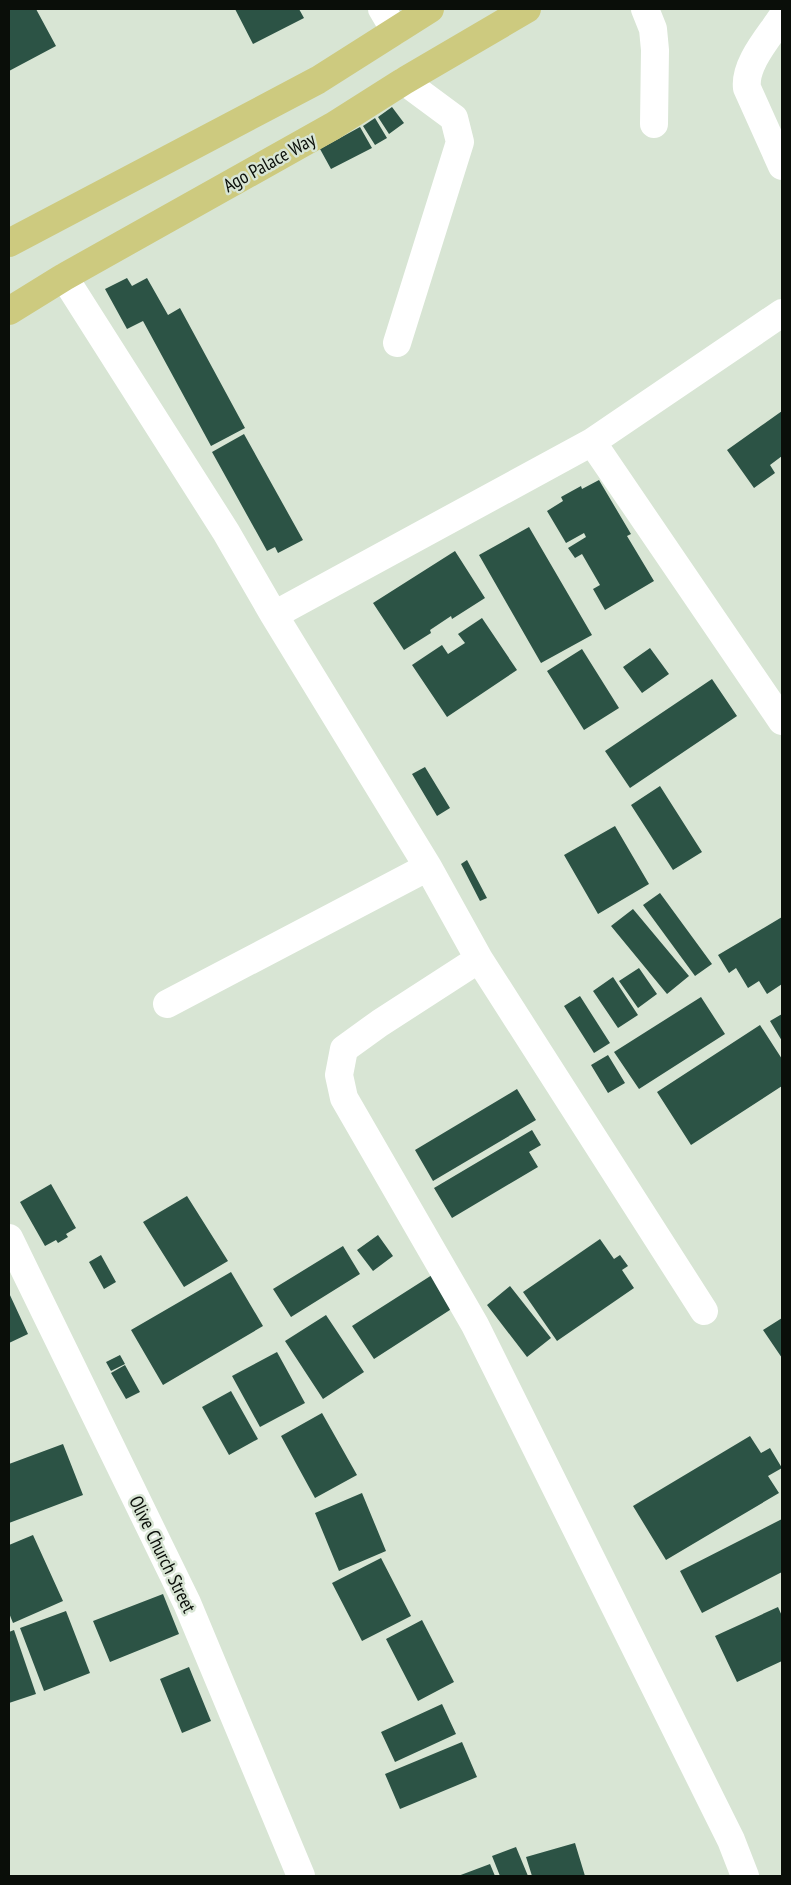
<svg xmlns="http://www.w3.org/2000/svg" width="791" height="1885" viewBox="0 0 791 1885" font-family="'PT Sans Narrow',sans-serif">
<style>
.building{fill:#2c5345}
.lines{fill:none;stroke-linecap:round;stroke-linejoin:round}
.minor{stroke:#fff;stroke-width:28}
.major{stroke:#cdca7f;stroke-width:28}
.labels{text-anchor:middle;stroke-width:5;stroke-linejoin:round;paint-order:stroke}
.street-label{font-size:19px;fill:#0a0e09;stroke:#d8e5d4}
</style>
<rect width="100%" height="100%" fill="#d8e5d4"/>
<path class="building" d="M9,9H36L56,46L9,71Z
M235,9H299L304,18L253,44Z
M392,107L404,123L389,134L378,117Z
M375,118L387,138L375,145L363,126Z
M360,127L372,148L331,169L320,149Z
M127,278L132,286L147,278L168,315L180,308L245,428L211,446L143,321L127,329L105,289Z
M782,411V456L770,465L775,473L754,488L727,450Z
M244,434L303,540L278,553L275,547L267,551L212,452Z
M599,480L631,534L627,536L654,581L605,610L593,589L600,585L582,554L575,558L568,548L586,537L584,533L566,543L547,511L563,501L561,497L581,486L582,489Z
M529,527L592,635L541,663L479,555Z
M455,551L485,598L452,619L451,616L430,630L431,633L404,650L373,603Z
M482,618L517,670L447,717L412,665L442,645L448,654L465,643L458,634Z
M650,648L669,674L642,693L623,667Z
M582,649L619,708L584,730L547,671Z
M712,679L737,716L630,788L605,751Z
M425,767L450,808L437,816L412,774Z
M660,786L702,852L673,870L631,805Z
M615,826L649,884L598,914L564,855Z
M467,860L487,898L480,901L461,864Z
M660,893L712,964L695,976L643,905Z
M633,909L689,976L667,994L611,926Z
M782,917V984L767,994L759,981L748,988L736,968L729,973L718,955Z
M639,968L657,994L638,1008L619,981Z
M613,977L638,1015L618,1028L593,991Z
M580,996L610,1043L594,1053L564,1006Z
M701,997L725,1034L639,1089L614,1052Z
M782,1014V1041L770,1021Z
M760,1025L782,1059V1086L691,1145L657,1092Z
M608,1055L625,1083L608,1093L591,1065Z
M517,1089L536,1120L433,1181L415,1150Z
M532,1130L541,1145L529,1152L538,1167L452,1218L434,1188Z
M51,1184L76,1228L66,1234L68,1237L58,1243L56,1240L45,1246L20,1202Z
M187,1196L228,1261L184,1287L143,1222Z
M378,1235L393,1256L373,1271L357,1250Z
M600,1239L614,1259L620,1255L628,1266L622,1270L634,1288L557,1341L523,1292Z
M343,1246L360,1274L291,1317L273,1289Z
M101,1255L116,1282L104,1289L89,1262Z
M231,1272L263,1326L163,1385L131,1330Z
M432,1275L453,1308L374,1359L352,1326Z
M510,1286L551,1338L527,1357L487,1305Z
M9,1293L28,1334L9,1343Z
M326,1315L364,1372L323,1399L285,1341Z
M782,1318V1358L763,1330Z
M277,1352L305,1403L260,1427L232,1376Z
M120,1355L125,1364L111,1371L106,1362Z
M125,1365L140,1392L126,1399L111,1373Z
M231,1391L258,1439L229,1455L202,1407Z
M322,1413L357,1475L315,1498L281,1436Z
M750,1436L761,1453L770,1448L782,1468L768,1476L779,1493L666,1560L633,1506Z
M63,1444L83,1495L9,1523V1464Z
M362,1493L386,1551L339,1571L315,1513Z
M782,1519V1572L702,1613L680,1571Z
M33,1535L63,1601L13,1623L9,1613V1545Z
M381,1558L411,1616L362,1641L332,1583Z
M163,1594L179,1634L110,1662L93,1621Z
M778,1607L782,1616V1661L737,1682L715,1636Z
M66,1611L90,1673L44,1691L20,1628Z
M422,1620L454,1682L418,1701L386,1639Z
M14,1630L36,1694L9,1703V1632Z
M189,1667L211,1721L182,1733L160,1679Z
M442,1704L456,1734L395,1762L381,1732Z
M462,1742L477,1777L400,1809L385,1774Z
M575,1843L585,1876H532L526,1857Z
M516,1847L528,1876H500L492,1856Z
M490,1864L495,1876H458Z"/>
<g class="lines">
<path class="minor" d="M382,9L395,31
M645,9L653,29L655,50L654,124
M782,17C769,37 744,64 747,88L782,166
M64,277L226,532L274,615L428,867L479,959L704,1311
M397,343L460,142L454,118L404,81
M592,442L782,721
M274,615L592,442L782,313
M479,959L380,1023L344,1049L339,1075L344,1098L475,1325L731,1840L745,1876
M167,1004L428,867
M9,1238L187,1603L301,1876"/>
<path class="major" d="M9,243L318,80L430,9
M9,311L64,277L333,126L404,81L527,9"/>
</g>
<g class="labels">
<g class="street-label">
<text transform="translate(269 162) rotate(-29)" y="7">Ago Palace Way</text>
<text transform="translate(163 1554) rotate(64)" y="7">Olive Church Street</text>
</g>
</g>
<rect width="791" height="1885" fill="none" stroke="#0a0e09" stroke-width="20"/>
</svg>
